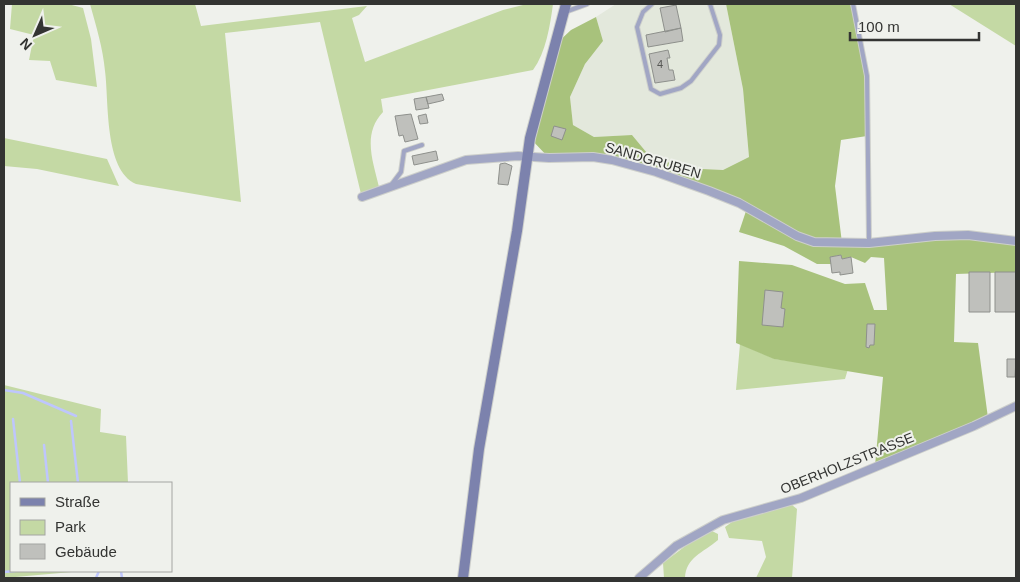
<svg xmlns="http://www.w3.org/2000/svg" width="1020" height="582" viewBox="0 0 1020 582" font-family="Helvetica,sans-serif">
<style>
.built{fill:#e3e8dc}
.green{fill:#c4d9a4}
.forest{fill:#a8c27c}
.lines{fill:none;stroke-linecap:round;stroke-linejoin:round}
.stream{stroke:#bec6fd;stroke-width:2.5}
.building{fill:#bfc0bc;stroke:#8e908c}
.lane-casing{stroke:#cdcfcb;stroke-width:6}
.street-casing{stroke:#cdcfcb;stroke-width:10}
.secondary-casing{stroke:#cdcfcb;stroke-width:12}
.lane{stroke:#a1a6c4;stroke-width:4}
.street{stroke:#a1a6c4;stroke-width:8}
.secondary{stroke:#7c82ad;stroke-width:10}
.labels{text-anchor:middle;stroke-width:4;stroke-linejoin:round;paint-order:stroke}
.number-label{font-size:11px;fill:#565754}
.street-label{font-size:14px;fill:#333432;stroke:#eff1ec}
</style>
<rect width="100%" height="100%" fill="#eff1ec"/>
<path class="built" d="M616,4H726L743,89L749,157L723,170L681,169L647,153L632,135L594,137L573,125L570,97L585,64L603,41L596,17Z"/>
<path class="green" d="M12,4H68L83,8L91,39L97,87L56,80L50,61L29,60L34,35L10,29Z
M90,4H195L201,26L367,6L359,15L352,18L365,62L503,10L527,4H553C550,26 546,52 533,70L381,99L383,112C362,134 373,161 379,187L361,194L320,22L225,33L241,202L136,184C104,170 109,101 105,71C103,48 96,26 90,4Z
M949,4H1016V46Z
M4,138L107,159L119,186L37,169L4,166Z
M740,344L775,359L848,369L845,379L736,390Z
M4,385L101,409L100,432L126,436L128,483H11V571H83L4,578Z
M792,505L797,509L792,578H756L766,557L762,541L729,538L725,527L732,522Z
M712,531L718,534V540C703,553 686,557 685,578H664L663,563L700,535Z"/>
<path class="forest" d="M726,4H853L867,76V136L841,140L835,186L842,243L968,235L1016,241V272L956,274L954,342L978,343L988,418L875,466L883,377L774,359L736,343L739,261L792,265L845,284L865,283L874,310H887L884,258L871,257L865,263L851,257L842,259L841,255L830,257L831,264H817L784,246L739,232L747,208L612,160L549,158L530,138L556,44L571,30L596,17L603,41L585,64L570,97L573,125L594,137L632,135L647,153L681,168L723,170L749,157L743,89Z"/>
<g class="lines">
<path class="stream" d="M4,390L23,393L76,416
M13,419L20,483
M71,421L78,483
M44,445L48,483
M121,571L122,578
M4,572L15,571
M96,578L99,571"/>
</g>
<path class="building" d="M676,5L681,28L665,32L660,8Z
M681,28L683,41L648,47L646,35Z
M668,50L670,58H667L669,70H673L675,80L655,83L649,54Z
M442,94L444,100L441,101L428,104L426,97Z
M426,97L429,108L416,110L414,99Z
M411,114L418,139L405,142L403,135L399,136L395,116Z
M426,114L428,123L420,124L418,116Z
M554,126L566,129L562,140L551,136Z
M436,151L438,160L414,165L412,156Z
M505,163L512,166L508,185L498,184L500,164Z
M841,255L842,259L851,257L853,273L840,275V272L832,273L830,257Z
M969,272H990V312H969Z
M995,272H1016V312H995Z
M765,290L783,292L781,308L785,309L783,327L762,325Z
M867,324H875L874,345H870L869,348L866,347Z
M1007,359H1016L1015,377H1007Z"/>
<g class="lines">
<defs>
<path id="lane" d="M652,4L643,12L637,27L651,89L660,94L681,88L691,81L719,45L720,35L710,4
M853,4L867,76L869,243
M565,12L587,4
M392,184L401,172L404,151L422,145"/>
<path id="street" d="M362,197L466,160L518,156L549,158L593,157L612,160L656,172L709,191L739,203L797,236L814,242L869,243L935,236L968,235L1016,241
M639,578L676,546L723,520L801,498L974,426L1016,406"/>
<path id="secondary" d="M463,578L479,449L517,231L530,138L566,4"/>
</defs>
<use href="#lane" class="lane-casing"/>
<use href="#street" class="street-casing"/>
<use href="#secondary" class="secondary-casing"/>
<use href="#lane" class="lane"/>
<use href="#street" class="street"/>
<use href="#secondary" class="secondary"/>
</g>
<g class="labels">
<g class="number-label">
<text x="660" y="68">4</text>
</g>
<g class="street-label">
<text transform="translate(653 160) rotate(16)" y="5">SANDGRUBEN</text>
<text transform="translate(847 463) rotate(-22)" y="5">OBERHOLZSTRASSE</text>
</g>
</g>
<rect width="1020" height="582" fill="none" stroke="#333432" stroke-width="10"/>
<rect x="10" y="482" width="162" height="90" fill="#eff1ec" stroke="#a4a5a2"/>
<rect x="20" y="498" width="25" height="8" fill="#7c82ad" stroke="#a4a5a2"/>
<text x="55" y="507" font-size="15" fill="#333432">Straße</text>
<rect x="20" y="520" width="25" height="15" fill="#c4d9a4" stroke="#a4a5a2"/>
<text x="55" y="532" font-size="15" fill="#333432">Park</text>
<rect x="20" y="544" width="25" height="15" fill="#bfc0bc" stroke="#a4a5a2"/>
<text x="55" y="557" font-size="15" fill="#333432">Gebäude</text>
<g transform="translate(35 35) rotate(225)" stroke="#eff1ec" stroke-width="4" paint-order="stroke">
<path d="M0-4L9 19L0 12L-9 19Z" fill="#333432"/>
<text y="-8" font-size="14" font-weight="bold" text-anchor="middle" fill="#333432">N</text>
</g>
<path d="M850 32v8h129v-8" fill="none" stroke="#333432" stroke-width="2.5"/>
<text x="858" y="32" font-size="15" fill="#333432" stroke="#eff1ec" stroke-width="4" paint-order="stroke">100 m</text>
</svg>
